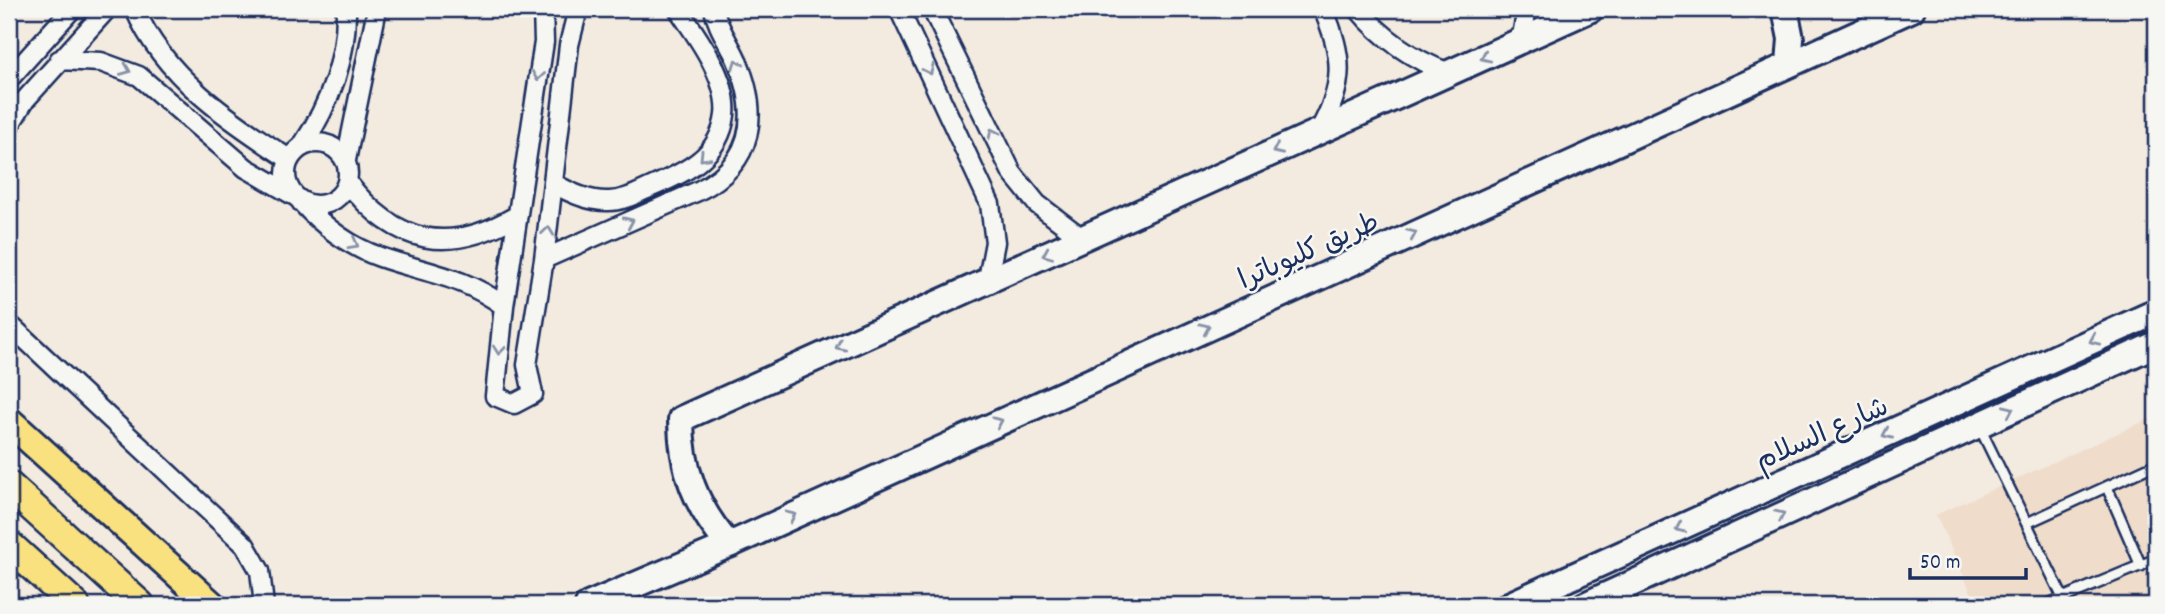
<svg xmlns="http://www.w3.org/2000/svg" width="2165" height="614" viewBox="0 0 2165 614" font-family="Dekko,'Playpen Sans Arabic',sans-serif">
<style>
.built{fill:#efdcca}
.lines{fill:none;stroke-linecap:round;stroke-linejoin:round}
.service-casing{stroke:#1b2f5e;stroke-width:14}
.minor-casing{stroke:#1b2f5e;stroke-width:23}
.secondary-casing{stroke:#1b2f5e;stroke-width:30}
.primary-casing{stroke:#1b2f5e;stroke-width:32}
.trunk-casing{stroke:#1b2f5e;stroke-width:33}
.service{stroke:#f6f6f2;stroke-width:9}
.minor{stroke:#f6f6f2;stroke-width:18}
.secondary{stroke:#f6f6f2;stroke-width:24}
.primary{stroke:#fae180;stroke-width:26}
.trunk{stroke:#fae180;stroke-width:28}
.oneway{stroke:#8892a8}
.labels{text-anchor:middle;stroke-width:5;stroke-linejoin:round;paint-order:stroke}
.street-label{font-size:28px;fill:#1b2f5e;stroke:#f6f6f2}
</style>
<rect width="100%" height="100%" fill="#f3eae0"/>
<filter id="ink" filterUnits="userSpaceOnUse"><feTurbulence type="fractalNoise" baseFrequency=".0143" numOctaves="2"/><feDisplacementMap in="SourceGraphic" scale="14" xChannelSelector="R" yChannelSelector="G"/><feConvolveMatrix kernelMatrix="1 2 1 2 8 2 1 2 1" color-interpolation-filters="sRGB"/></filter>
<g filter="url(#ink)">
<path class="built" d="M2156,416V603L1977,605L1936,515Z"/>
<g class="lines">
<defs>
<path id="service" d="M1979,426L2063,598
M2107,487L2141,566
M2027,523L2156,464
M2046,605L2156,559"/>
<path id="minor" d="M135,9C163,76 230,121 289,159
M543,9L544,42L504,306L495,396L514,404L533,394L527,365L544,259L569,45L578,9
M899,9L990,204L995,242L988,279
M932,9L1012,173L1037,204L1083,239
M1358,9C1382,38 1414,60 1449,73
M1521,41L1527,9
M59,60L101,62L139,76L246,168L293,195
M9,79L72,9
M9,126L25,100L107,9
M1319,131C1345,85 1344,56 1323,9
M286 174a31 31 0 1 1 62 0a31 31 0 1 1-62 0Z
M302,146C330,104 347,59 346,9
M346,160L377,9
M348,183C396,245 449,255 516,216
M553,183C570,193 589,202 609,201C623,201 636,194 649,188C684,173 720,157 725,115C729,80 697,36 678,9
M301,202C323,226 348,246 380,257C426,273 463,276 504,306
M544,259L698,191C755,163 760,113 736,58C728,41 717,27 714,9
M9,324L245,545L260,571L264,605"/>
<path id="secondary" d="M1785,9L1791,39L1789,63
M729,545C696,508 681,468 681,419L1591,9
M588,605L729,545L1912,9
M1509,605L2156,312
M1585,605L2156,344"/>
<path id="primary" d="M9,421L212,605"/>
<path id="trunk" d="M9,486L140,605
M9,545L75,605"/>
</defs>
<use href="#service" class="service-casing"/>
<use href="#minor" class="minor-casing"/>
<use href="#secondary" class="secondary-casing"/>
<use href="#primary" class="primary-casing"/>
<use href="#trunk" class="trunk-casing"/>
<use href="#service" class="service"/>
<use href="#minor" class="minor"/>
<use href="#secondary" class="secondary"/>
<use href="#primary" class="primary"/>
<use href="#trunk" class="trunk"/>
</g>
<defs><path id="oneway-chevron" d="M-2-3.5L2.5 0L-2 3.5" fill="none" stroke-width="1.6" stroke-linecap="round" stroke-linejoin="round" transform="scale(1.75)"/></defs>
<g class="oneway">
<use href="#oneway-chevron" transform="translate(1485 57) rotate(156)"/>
<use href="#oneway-chevron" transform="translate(737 64) rotate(-111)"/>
<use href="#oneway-chevron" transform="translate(126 70) rotate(22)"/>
<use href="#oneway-chevron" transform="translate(929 70) rotate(65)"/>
<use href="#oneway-chevron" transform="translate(538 76) rotate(99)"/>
<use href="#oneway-chevron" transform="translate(993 133) rotate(-116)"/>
<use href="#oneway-chevron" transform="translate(1277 150) rotate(156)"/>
<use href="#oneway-chevron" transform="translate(704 157) rotate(134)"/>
<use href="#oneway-chevron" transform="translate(629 222) rotate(-24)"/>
<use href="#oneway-chevron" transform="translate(548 231) rotate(-83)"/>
<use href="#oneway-chevron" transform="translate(1412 234) rotate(-24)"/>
<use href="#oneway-chevron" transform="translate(354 244) rotate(29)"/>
<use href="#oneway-chevron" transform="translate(1047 254) rotate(157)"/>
<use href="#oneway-chevron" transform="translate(1205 328) rotate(-24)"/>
<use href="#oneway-chevron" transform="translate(2094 340) rotate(156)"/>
<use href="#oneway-chevron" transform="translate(840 346) rotate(156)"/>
<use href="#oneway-chevron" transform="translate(499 350) rotate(96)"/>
<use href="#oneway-chevron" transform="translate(2009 410) rotate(-24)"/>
<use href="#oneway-chevron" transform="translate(998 422) rotate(-24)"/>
<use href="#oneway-chevron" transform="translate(1887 434) rotate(156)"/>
<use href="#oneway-chevron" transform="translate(1780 515) rotate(-25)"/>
<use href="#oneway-chevron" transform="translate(791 516) rotate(-24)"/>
<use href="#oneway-chevron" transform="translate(1680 528) rotate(156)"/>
</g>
</g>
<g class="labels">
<g class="street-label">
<text transform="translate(1308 249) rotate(-24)" y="10">طريق كليوباترا</text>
<text transform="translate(1821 432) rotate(-24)" y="10">شارع السلام</text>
</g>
</g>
<rect width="2165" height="614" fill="none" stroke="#f6f6f2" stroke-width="35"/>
<rect x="18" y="18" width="2130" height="579" fill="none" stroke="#1b2f5e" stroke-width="2.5" filter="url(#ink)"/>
<path d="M1910 568v10h116v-10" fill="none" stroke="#1b2f5e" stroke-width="3.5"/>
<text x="1920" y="568" font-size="21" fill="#1b2f5e" stroke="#f6f6f2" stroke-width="5" paint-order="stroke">50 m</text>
</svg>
